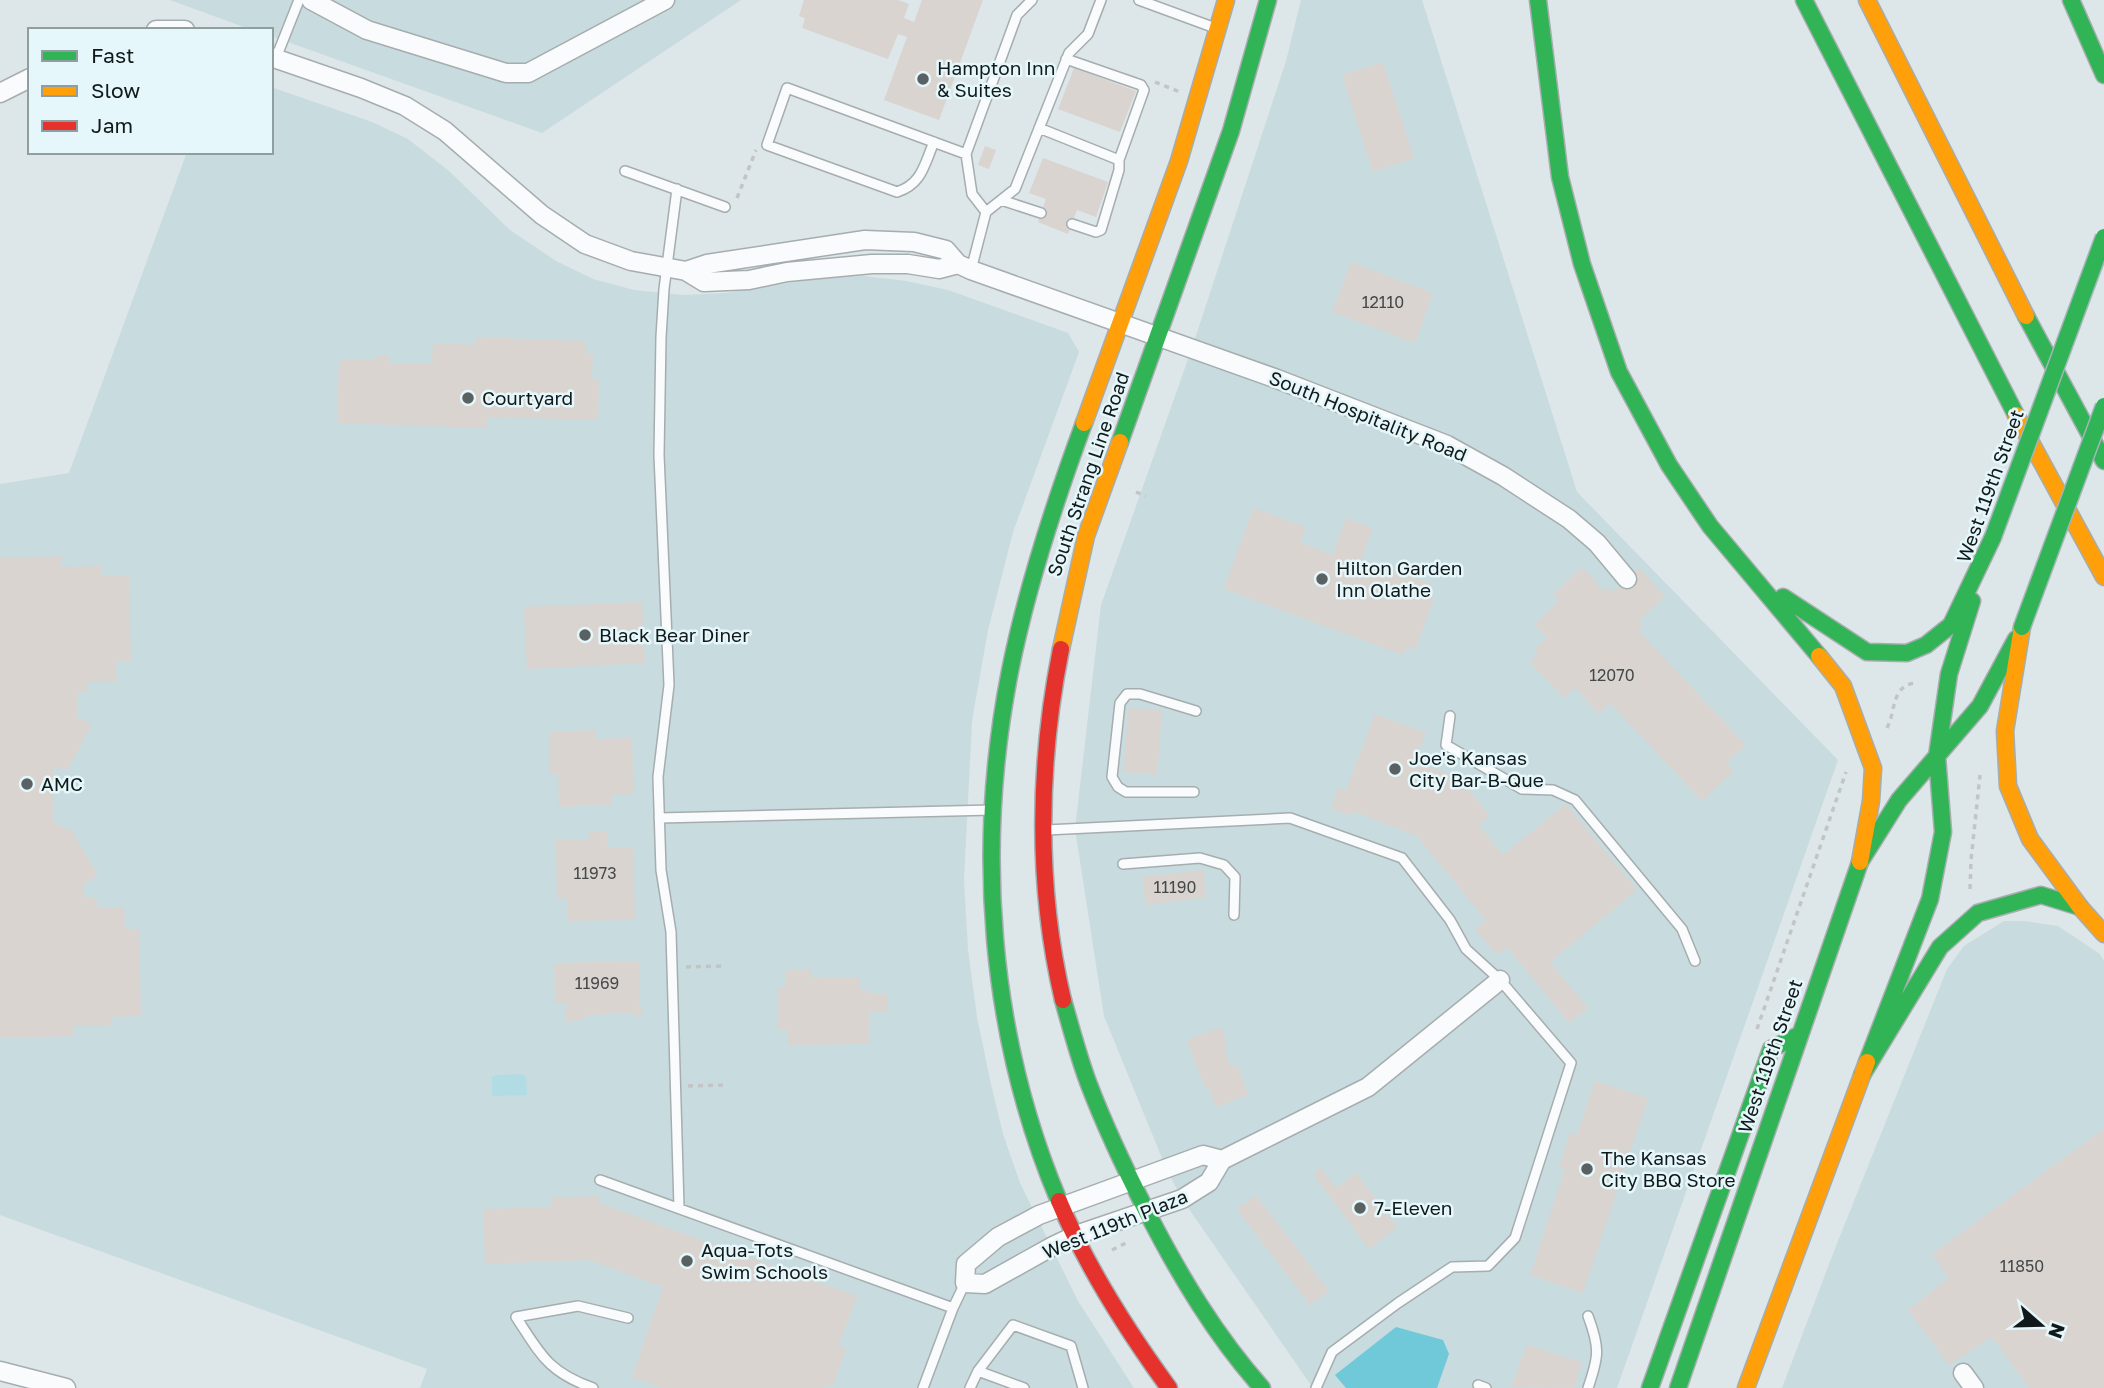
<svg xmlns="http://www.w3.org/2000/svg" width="2104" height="1388" viewBox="0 0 2104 1388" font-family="'Golos Text',sans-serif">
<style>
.built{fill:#c8dbde}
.green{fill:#b2dce4}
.water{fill:#6fc9d8}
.building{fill:#dad4d1}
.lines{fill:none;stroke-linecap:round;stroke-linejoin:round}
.lane-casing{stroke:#a6adaf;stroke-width:12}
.street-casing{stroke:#a6adaf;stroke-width:21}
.fast-casing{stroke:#a6adaf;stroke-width:19}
.slow-casing{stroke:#a6adaf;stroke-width:19}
.jam-casing{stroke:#a6adaf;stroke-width:19}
.path{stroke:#c2c5c5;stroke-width:3.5;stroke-dasharray:5 5;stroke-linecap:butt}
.lane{stroke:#fafbfc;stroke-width:9}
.street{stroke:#fafbfc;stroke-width:18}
.fast{stroke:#30b455;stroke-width:16}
.slow{stroke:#ff9f0a;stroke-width:16}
.jam{stroke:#e5322d;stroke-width:16}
.fast-bridge-casing{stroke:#a3b5b8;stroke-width:19;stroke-linecap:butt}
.fast-bridge{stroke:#30b455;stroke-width:16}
.poi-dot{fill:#596162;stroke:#e5f7fa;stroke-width:2.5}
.labels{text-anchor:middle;stroke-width:5;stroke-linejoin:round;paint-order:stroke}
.number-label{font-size:16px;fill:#454949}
.poi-label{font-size:19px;fill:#12191a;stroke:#e5f7fa;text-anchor:start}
.street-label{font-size:19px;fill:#12191a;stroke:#e5f7fa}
</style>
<rect width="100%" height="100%" fill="#dde6e8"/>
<path class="built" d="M170,0H741L542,133L271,36V30H252Z
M1301,0H1422L1577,492L1838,760L1617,1388H1313L1182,1199L1166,1168L1104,1016L1075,829L1101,605L1192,348L1286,61Z
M271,87L372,122L408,139L449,171L510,230L556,261L593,279L634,290L683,295L726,293L825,277L864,276L906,281L948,290L1068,333L1079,352L1013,532L988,630L972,721L964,880L968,950L977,1017L990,1080L1003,1134L1020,1183L1078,1301L1134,1388H420L427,1369L0,1215V484L69,473L187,152H271Z
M2004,921H2024L2058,926L2100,954L2104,961V1388H1782L1836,1246L1947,969L1964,946Z"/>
<path class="green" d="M522,1074L526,1077L527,1095L492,1096V1077L496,1075Z"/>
<path class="water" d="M1396,1327L1443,1340L1449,1354L1437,1388H1346L1335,1375Z"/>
<path class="building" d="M804,0H898L909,4L904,18L914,22L922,0H983L939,120L884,100L907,37L898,34L888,59L802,28L805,18L799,16Z
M1383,62L1414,158L1373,172L1342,75Z
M1074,68L1136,91L1120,132L1058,109Z
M985,146L996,150L989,169L978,165Z
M1043,158L1108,182L1096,217L1077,210L1068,234L1038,222L1046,199L1029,193Z
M1351,262L1433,293L1415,343L1332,312Z
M476,337L586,341V354H593L592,379H599L598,420L487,417V428L337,423L339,359L375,360V355H389V363L432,364L433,343L476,345Z
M1253,508L1306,527L1300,542L1333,555L1346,518L1372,528L1360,564L1386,574L1388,568L1431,584L1427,597L1434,599L1415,650L1407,647L1403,655L1224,589Z
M61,556V567L101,566V576L129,575L131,661H116L117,682H88V691H77L78,717L92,724L68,769L54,768V823L72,831L98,875L84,884V898H96L97,907H124L125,929H139L141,1016L112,1017V1025L73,1026V1036L0,1038V558Z
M1582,567L1604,591L1609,587L1613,592L1639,568L1665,596L1639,621L1643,626L1638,630L1746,745L1727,763L1734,771L1702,801L1610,703L1599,714L1575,688L1564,698L1530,662L1538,654L1534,650L1547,638L1534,625L1559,601L1553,595Z
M642,602L645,663L527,669L524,607Z
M1129,708L1162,710L1157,775L1123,772Z
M1375,714L1426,733L1415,762L1458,777L1490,816L1479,825L1503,855L1566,804L1637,890L1550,962L1588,1008L1569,1023L1507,947L1497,955L1475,929L1486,920L1417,836L1353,811L1352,816L1331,809L1338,788L1346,791Z
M595,730V739L632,738L634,794L611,795L612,805L559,807L558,773L550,774L549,732Z
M589,832H607V848L633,847L635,920L567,921V898L557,899L556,840L589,839Z
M1203,870L1207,897L1146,905L1142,877Z
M640,961L639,1006L644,1011L638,1018L633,1013L586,1015V1020L565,1021L567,1004H555L554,963Z
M785,969H811V978L860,977V990H868V994H888V1011H869V1044L787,1045V1029L778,1030V987H786Z
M1221,1027L1228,1047L1224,1048L1231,1067L1237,1064L1248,1095L1216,1107L1209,1088L1206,1090L1187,1040Z
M1595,1081L1648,1098L1583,1293L1530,1275L1565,1169L1559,1167L1570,1133L1577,1135Z
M2104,1129V1388H2029L1992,1337L1949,1365L1908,1310L1949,1278L1932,1254Z
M1321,1168L1336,1188L1356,1173L1397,1227L1369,1249L1313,1174Z
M1256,1195L1329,1291L1310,1305L1237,1209Z
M599,1196V1203L857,1296L838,1346L846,1349L832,1387L825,1384L823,1388H663L632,1377L663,1287L589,1260L485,1264L483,1209L551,1207V1198Z
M1527,1345L1582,1362L1574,1388L1511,1387Z"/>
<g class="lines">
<defs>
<path id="lane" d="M1139,0L1218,29
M276,58L299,0
M1039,128L1119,160L1144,90L1141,85L1066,59
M934,142C924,165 922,184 897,192L767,145L787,88L966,154
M625,171L725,207
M677,189L664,289L661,337L659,455L669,685L658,777L661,870L671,932L679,1207
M1001,200L1041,213
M986,212L972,194L966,154L1017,15L1032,0
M1072,224L1096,232L1101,230L1119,170V160
M971,270L986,212L1015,189L1069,53L1088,34L1101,0
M1450,716L1446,745L1522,789L1553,790L1575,800L1682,929L1695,961
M1194,792H1126L1118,787L1112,777L1120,703L1127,694H1140L1196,711
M659,818L993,810
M1046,830L1290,818L1402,858L1450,920L1466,949L1500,980L1571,1063L1515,1238L1488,1266L1452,1267L1398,1303L1332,1352L1316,1388
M1123,864L1200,858L1224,865L1235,877L1234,915
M600,1180L953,1308
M1588,1316C1600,1348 1599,1356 1588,1388
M978,1371L1024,1388
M1478,1385L1486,1388
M593,1388C548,1372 541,1355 516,1317L578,1306L628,1318
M923,1388L953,1308L965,1283
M970,1388L978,1371L1013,1325L1071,1346L1083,1388"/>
<path id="street" d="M311,0L367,30L506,73H528L665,0
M156,30H185
M271,57L361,88L405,106L445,131L542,215L585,244L631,261L686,271L704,282L749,280L787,272L872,264H908L939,269L958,264
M0,93L30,78
M686,271L707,264L865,240L914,242L946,250L958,264L971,270L1277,379L1447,445L1503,476L1569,519L1597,543L1627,579
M1222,1160L1203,1155L1039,1215L998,1237L966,1264L965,1283L985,1284L1053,1246L1076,1235L1182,1199L1209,1182L1222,1160L1368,1087L1500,980
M0,1371L66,1388
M1963,1373L1974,1388"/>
<path id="fast" d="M1538,0L1560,177L1582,264L1619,372L1669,465L1710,526L1819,656
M1804,0L2016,415
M2071,0L2104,75
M2026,316L2104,461
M1120,442L1231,131L1268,0
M1783,597L1867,652L1907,653L1926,645L1951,625L1993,537
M1063,1000C1071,1028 1078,1055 1088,1082C1105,1127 1126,1171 1148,1214C1180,1276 1215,1335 1262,1388
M1867,1062L1930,899L1943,832L1937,756L1949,674L1972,601
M1862,1075L1940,947L1978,913L2041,895L2080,907
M1059,1201C989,1035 975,848 1010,671C1027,586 1054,504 1084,423
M1650,1388L1771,1049L1799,1035
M1678,1388L1860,862L1899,800L1980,706L2016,639"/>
<path id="slow" d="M1867,0L2026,316
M2016,415L2104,577
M1084,423L1179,161L1226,0
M2022,627L2005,731L2008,786L2030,839L2080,907L2104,934
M1061,649L1086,536L1120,442
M1819,656L1843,686L1873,768L1871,801L1860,862
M1746,1388L1867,1062"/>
<path id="jam" d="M1061,649C1038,763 1036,886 1063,1000
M1059,1201C1087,1268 1126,1329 1169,1388"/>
</defs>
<use href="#lane" class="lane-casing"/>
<use href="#street" class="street-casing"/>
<use href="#fast" class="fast-casing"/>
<use href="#slow" class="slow-casing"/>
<use href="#jam" class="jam-casing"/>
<path class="path" d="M1155,82L1180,92
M737,198L756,150
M1136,492L1146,496
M1887,728C1896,711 1891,687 1914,683
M1970,889L1971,860L1980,775
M686,967L722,966
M1757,1029L1846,772
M688,1086L724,1085
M1112,1250L1126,1243"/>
<use href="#lane" class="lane"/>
<use href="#street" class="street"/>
<use href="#fast" class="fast"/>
<use href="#slow" class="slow"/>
<use href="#jam" class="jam"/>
<defs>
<path id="fast-bridge" d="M1993,537L2104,237
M2022,627L2104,406"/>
</defs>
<use href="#fast-bridge" class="fast-bridge-casing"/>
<use href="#fast-bridge" class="fast-bridge"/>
</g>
<g class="poi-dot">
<circle cx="923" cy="79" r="7"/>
<circle cx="468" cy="398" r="7"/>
<circle cx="1322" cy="579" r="7"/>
<circle cx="585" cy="635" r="7"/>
<circle cx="1395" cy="769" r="7"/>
<circle cx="27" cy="784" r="7"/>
<circle cx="1587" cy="1169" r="7"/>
<circle cx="1360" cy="1208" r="7"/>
<circle cx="687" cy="1261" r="7"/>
</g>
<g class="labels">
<g class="number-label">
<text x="1383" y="308">12110</text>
<text x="1612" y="681">12070</text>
<text x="595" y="879">11973</text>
<text x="1175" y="893">11190</text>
<text x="597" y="989">11969</text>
<text x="2022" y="1272">11850</text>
</g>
<g class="poi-label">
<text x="937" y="75">Hampton Inn<tspan x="937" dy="22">&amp; Suites</tspan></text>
<text x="482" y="405">Courtyard</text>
<text x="1336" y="575">Hilton Garden<tspan x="1336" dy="22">Inn Olathe</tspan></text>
<text x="599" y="642">Black Bear Diner</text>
<text x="1409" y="765">Joe's Kansas<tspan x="1409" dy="22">City Bar-B-Que</tspan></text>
<text x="41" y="791">AMC</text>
<text x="1601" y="1165">The Kansas<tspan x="1601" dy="22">City BBQ Store</tspan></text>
<text x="1374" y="1215">7-Eleven</text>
<text x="701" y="1257">Aqua-Tots<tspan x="701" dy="22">Swim Schools</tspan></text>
</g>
<g class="street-label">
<text transform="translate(1368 416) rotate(22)" y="7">South Hospitality Road</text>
<text transform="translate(1088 474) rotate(-71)" y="7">South Strang Line Road</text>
<text transform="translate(1990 486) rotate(-70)" y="7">West 119th Street</text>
<text transform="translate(1770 1056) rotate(-71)" y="7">West 119th Street</text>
<text transform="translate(1115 1224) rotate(-22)" y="7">West 119th Plaza</text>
</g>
</g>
<rect x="28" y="28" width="245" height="126" fill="#e5f7fa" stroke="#919ea0" stroke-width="2"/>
<rect x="42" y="51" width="35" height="10" fill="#30b455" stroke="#919ea0" stroke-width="2"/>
<text x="91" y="63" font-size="21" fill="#12191a">Fast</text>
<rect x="42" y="86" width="35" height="10" fill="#ff9f0a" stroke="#919ea0" stroke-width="2"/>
<text x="91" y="98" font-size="21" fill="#12191a">Slow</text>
<rect x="42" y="121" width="35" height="10" fill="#e5322d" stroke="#919ea0" stroke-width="2"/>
<text x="91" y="133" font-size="21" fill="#12191a">Jam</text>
<g transform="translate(2041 1325) rotate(110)" stroke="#e5f7fa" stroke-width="5" paint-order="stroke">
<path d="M0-5L12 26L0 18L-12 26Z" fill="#12191a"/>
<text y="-10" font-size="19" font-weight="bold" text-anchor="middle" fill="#12191a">N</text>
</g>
</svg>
